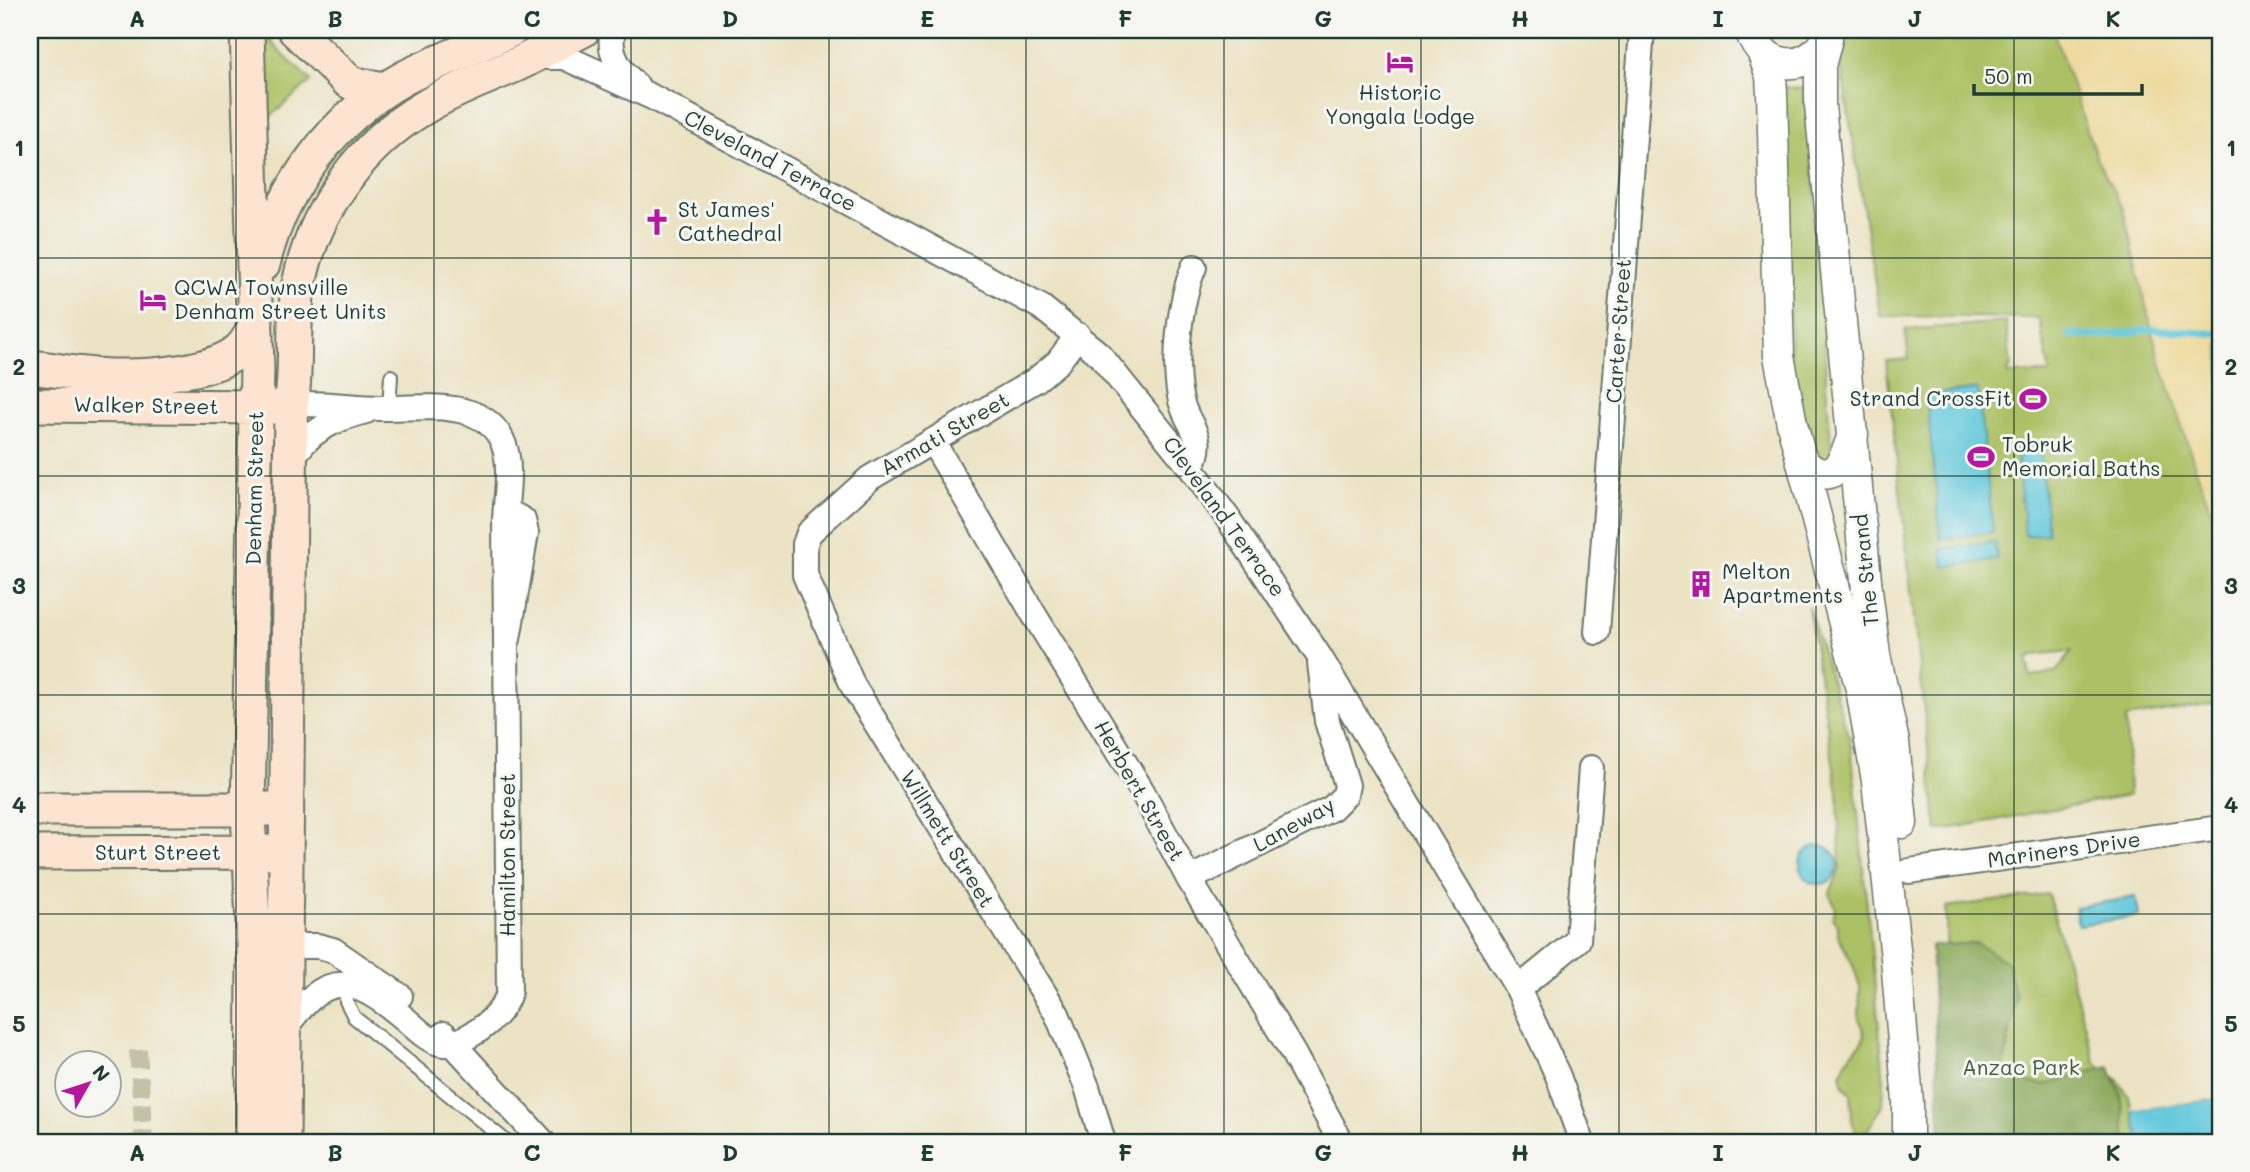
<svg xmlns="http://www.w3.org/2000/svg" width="2250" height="1172" viewBox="0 0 2250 1172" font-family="Mali,sans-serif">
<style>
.green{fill:#acc165;stroke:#667f4c;stroke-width:2;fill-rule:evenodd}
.forest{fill:#89a75a;stroke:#547247;stroke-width:2}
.sand{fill:#eeda9e;stroke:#868c69;stroke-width:2}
.water{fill:#5ec7db;stroke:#3e8288;stroke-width:2}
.pier{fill:#ece3c4}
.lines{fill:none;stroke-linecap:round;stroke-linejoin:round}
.stream{stroke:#5ec7db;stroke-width:7}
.pedestrian-tunnel{stroke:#c3c2a7;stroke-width:18;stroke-dasharray:18 9;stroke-linecap:butt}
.service-casing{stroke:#677766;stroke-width:16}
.minor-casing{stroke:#677766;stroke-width:28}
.tertiary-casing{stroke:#677766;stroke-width:33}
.secondary-casing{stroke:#677766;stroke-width:37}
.service{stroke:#fff;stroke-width:12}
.minor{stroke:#fff;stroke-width:24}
.tertiary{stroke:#fff;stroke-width:30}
.secondary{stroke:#fde4d1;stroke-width:33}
.grid{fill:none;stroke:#1f3d34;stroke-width:2;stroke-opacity:0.55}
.labels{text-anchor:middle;stroke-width:6;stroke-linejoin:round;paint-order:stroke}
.poi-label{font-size:21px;fill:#1f3d34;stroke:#f6f6f2;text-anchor:start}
.street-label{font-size:21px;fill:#1f3d34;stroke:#f6f6f2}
.park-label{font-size:21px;fill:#425e40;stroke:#f6f6f2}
.neatline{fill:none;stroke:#1f3d34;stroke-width:2.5}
.grid-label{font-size:23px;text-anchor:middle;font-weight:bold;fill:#1f3d34}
</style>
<rect width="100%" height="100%" fill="#f6f6f2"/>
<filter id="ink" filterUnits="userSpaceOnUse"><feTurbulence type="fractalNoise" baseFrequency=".0143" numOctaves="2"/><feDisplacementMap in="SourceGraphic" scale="14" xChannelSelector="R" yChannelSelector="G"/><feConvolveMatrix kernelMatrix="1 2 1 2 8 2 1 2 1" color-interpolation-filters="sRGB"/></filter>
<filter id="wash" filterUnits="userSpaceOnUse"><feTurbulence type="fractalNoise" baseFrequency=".00686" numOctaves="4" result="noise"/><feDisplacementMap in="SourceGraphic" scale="28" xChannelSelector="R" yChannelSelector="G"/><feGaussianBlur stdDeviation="1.57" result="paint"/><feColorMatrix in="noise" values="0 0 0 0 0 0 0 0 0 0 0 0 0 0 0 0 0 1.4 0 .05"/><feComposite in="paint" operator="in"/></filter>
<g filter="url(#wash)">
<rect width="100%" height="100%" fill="#ece3c4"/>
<path class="green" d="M262,30L279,51L311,81L264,122Z
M1843,30H2053L2097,159L2123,208L2156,347L2196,469L2220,535V703L2126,718L2129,795L1937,831L1886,361L1909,359L1905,330L2006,322L2011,366L2007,374L2050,373L2039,318L1880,316L1839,52ZM2072,651L2055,673L2030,676L2027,658L2032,657V655Z
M1782,87L1804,89L1822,254L1826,384L1832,455L1827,461L1813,459L1791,366Z
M1808,606L1851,744L1880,1038L1884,1081L1883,1105L1860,1142L1852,1122L1851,1095L1844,1085L1841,1074L1846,1061L1863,1040L1864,1033L1859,1020L1860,987L1853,965L1838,936V926L1833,918L1835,909L1830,893L1840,869L1838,794Z
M2048,894L2095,1062L2117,1079L2129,1097L2140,1142H1948L1946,907Z"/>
<path class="forest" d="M1976,943L2008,963L2016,999L2002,1078L2044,1085L2109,1066L2121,1094L2126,1142H1941L1931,946Z"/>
<path class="sand" d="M2053,30H2216L2220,48V535L2196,469L2156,347L2123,208L2097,159Z"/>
<path class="water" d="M1978,389L1993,532L1941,539L1926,395Z
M2039,444L2048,534L2025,536L2016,446Z
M1995,542L1997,560L1944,567L1942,549Z
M1800 865a19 19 0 1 1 38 0a19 19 0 1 1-38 0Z
M2136,897L2139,916L2078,925L2075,907Z
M2220,1098V1142H2140L2132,1110Z"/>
<path class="pier" d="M2220,1095V1098L2132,1110L2131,1107Z"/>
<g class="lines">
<path class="stream" d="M2069,335L2095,336L2156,329L2220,334"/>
</g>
</g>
<g filter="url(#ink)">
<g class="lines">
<path class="pedestrian-tunnel" d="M138,1050L144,1142"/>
<defs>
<path id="service" d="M389,408L391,376
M345,984L346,1001L354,1017L507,1142"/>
<path id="minor" d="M613,30C607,54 620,71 637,86
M535,57H564L652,97L1041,307L1099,354L1191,468L1227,517L1319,656L1518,989L1558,1076L1582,1142
M1078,335L1058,362L1036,380L870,478L809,533L805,544V575L853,686L1057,1014L1087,1087L1103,1142
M292,401L304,404C329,404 354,407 379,408C420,409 486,396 504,445C512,467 506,497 505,520
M933,442L1033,613L1142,791L1189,879L1293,1053L1341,1142
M291,461C307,431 334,419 366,411
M1191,468C1209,433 1185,427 1180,396C1173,361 1180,300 1194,267
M1597,632L1642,30
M1909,871L2220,828
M1189,879L1332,808L1345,795L1347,785L1327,721L1320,663
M286,946H318L333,950L400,996
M1518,989L1578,940L1591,768
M285,1028C327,970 351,974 404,1018C416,1028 428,1042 444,1044C457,1045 469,1036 479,1030C493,1020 504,1009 509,993L505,520L507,516L512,514L523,520L526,533L508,639
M444,1034L543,1142"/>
<path id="tertiary" d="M1750,30C1763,70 1808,76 1827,37
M1827,39L1820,66V105L1867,590L1875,655L1894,742L1902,823
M1763,54L1771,76L1772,93L1779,356L1792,424L1861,689L1877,781L1896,958L1908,1102V1142
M1800,455C1806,470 1826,482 1839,466C1846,457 1849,445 1853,435"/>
<path id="secondary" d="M247,30L257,368L248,810L254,947L253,1142
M295,30L348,81L354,84L386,89
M263,264C282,186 334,117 404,78C439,60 476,47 511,30
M30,367C60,370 91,377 121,376C153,376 215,372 239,350C248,342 252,333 256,322
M30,405L278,407
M30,809H270
M30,853L270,852
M283,1142L291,406C298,366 291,324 299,284C314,210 360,145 425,107C456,88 490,77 522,62C542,52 563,40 583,30"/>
</defs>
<use href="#service" class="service-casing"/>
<use href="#minor" class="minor-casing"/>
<use href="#tertiary" class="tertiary-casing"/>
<use href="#secondary" class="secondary-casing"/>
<use href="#service" class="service"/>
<use href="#minor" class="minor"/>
<use href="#tertiary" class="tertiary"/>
<use href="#secondary" class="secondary"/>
</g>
</g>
<path class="grid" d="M236,30V1142M434,30V1142M631,30V1142M829,30V1142M1026,30V1142M1224,30V1142M1421,30V1142M1619,30V1142M1816,30V1142M2014,30V1142M30,258H2220M30,476H2220M30,695H2220M30,914H2220"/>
<defs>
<symbol id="hotel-bare" viewBox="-9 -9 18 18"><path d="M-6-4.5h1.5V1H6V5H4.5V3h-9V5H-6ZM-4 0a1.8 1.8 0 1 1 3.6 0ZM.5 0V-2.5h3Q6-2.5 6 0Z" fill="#b5179e" stroke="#f6f6f2" stroke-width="2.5" paint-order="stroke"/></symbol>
<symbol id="church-bare" viewBox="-9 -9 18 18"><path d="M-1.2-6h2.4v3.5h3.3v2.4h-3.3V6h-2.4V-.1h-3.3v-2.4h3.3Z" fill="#b5179e" stroke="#f6f6f2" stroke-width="2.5" paint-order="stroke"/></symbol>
<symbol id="stadium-bare" viewBox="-9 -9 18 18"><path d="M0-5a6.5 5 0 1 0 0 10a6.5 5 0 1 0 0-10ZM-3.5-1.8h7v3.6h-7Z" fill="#b5179e" stroke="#f6f6f2" stroke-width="2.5" paint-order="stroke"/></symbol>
<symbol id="building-bare" viewBox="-9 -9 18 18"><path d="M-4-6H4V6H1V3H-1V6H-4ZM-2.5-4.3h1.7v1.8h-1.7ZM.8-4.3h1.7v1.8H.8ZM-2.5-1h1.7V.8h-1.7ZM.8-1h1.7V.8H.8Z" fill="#b5179e" stroke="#f6f6f2" stroke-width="2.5" paint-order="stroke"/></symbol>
</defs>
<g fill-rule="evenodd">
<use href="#hotel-bare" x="1381" y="43" width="38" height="38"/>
<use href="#church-bare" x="638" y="203" width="38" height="38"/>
<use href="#hotel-bare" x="134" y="281" width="38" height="38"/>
<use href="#stadium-bare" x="2014" y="380" width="38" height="38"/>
<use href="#stadium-bare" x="1962" y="438" width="38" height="38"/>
<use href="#building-bare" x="1682" y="565" width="38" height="38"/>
</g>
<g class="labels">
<g class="poi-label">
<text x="1400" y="100" text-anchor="middle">Historic<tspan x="1400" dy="24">Yongala Lodge</tspan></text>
<text x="678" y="217">St James'<tspan x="678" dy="24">Cathedral</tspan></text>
<text x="174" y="295">QCWA Townsville<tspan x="174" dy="24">Denham Street Units</tspan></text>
<text x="2012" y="406" text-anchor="end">Strand CrossFit</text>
<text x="2002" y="452">Tobruk<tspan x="2002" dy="24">Memorial Baths</tspan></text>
<text x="1722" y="579">Melton<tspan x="1722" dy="24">Apartments</tspan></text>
</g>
<g class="street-label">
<text transform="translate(770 161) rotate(28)" y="7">Cleveland Terrace</text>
<text transform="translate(1619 331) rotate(-86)" y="7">Carter Street</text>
<text transform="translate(146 406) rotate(1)" y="7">Walker Street</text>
<text transform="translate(945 434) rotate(-30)" y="7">Armati Street</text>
<text transform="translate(255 488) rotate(-89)" y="7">Denham Street</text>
<text transform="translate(1224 517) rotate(54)" y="7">Cleveland Terrace</text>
<text transform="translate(1866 570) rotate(-96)" y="7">The Strand</text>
<text transform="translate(1139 791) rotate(60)" y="7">Herbert Street</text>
<text transform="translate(1294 825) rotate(-29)" y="7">Laneway</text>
<text transform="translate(947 839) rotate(58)" y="7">Willmett Street</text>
<text transform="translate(2064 850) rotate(-8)" y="7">Mariners Drive</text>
<text x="158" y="860">Sturt Street</text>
<text transform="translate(508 855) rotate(-90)" y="7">Hamilton Street</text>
</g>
<g class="park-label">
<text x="2021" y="1075">Anzac Park</text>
</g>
</g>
<rect width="2250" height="1172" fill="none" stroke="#f6f6f2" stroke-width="77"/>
<g transform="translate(88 1084) rotate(51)"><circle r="33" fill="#f6f6f2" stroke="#a0aca6" stroke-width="2"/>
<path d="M0-5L12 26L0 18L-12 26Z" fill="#b5179e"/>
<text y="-10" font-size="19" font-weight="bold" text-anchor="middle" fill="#1f3d34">N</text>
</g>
<path d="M1974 84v10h168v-10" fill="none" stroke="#1f3d34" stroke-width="3.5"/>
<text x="1984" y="84" font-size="21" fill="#1f3d34" stroke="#f6f6f2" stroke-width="5" paint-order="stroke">50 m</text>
<rect x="38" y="38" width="2174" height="1096" class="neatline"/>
<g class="grid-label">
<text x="137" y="27">A</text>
<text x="335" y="27">B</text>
<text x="532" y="27">C</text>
<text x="730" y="27">D</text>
<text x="927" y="27">E</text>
<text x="1125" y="27">F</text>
<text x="1323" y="27">G</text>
<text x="1520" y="27">H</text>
<text x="1718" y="27">I</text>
<text x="1915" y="27">J</text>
<text x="2113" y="27">K</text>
<text x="19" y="156">1</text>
<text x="2231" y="156">1</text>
<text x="19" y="375">2</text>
<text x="2231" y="375">2</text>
<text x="19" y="594">3</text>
<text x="2231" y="594">3</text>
<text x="19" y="813">4</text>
<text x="2231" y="813">4</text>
<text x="19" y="1032">5</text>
<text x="2231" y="1032">5</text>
<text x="137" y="1161">A</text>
<text x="335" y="1161">B</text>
<text x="532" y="1161">C</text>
<text x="730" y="1161">D</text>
<text x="927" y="1161">E</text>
<text x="1125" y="1161">F</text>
<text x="1323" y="1161">G</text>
<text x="1520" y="1161">H</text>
<text x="1718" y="1161">I</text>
<text x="1915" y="1161">J</text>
<text x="2113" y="1161">K</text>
</g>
</svg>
